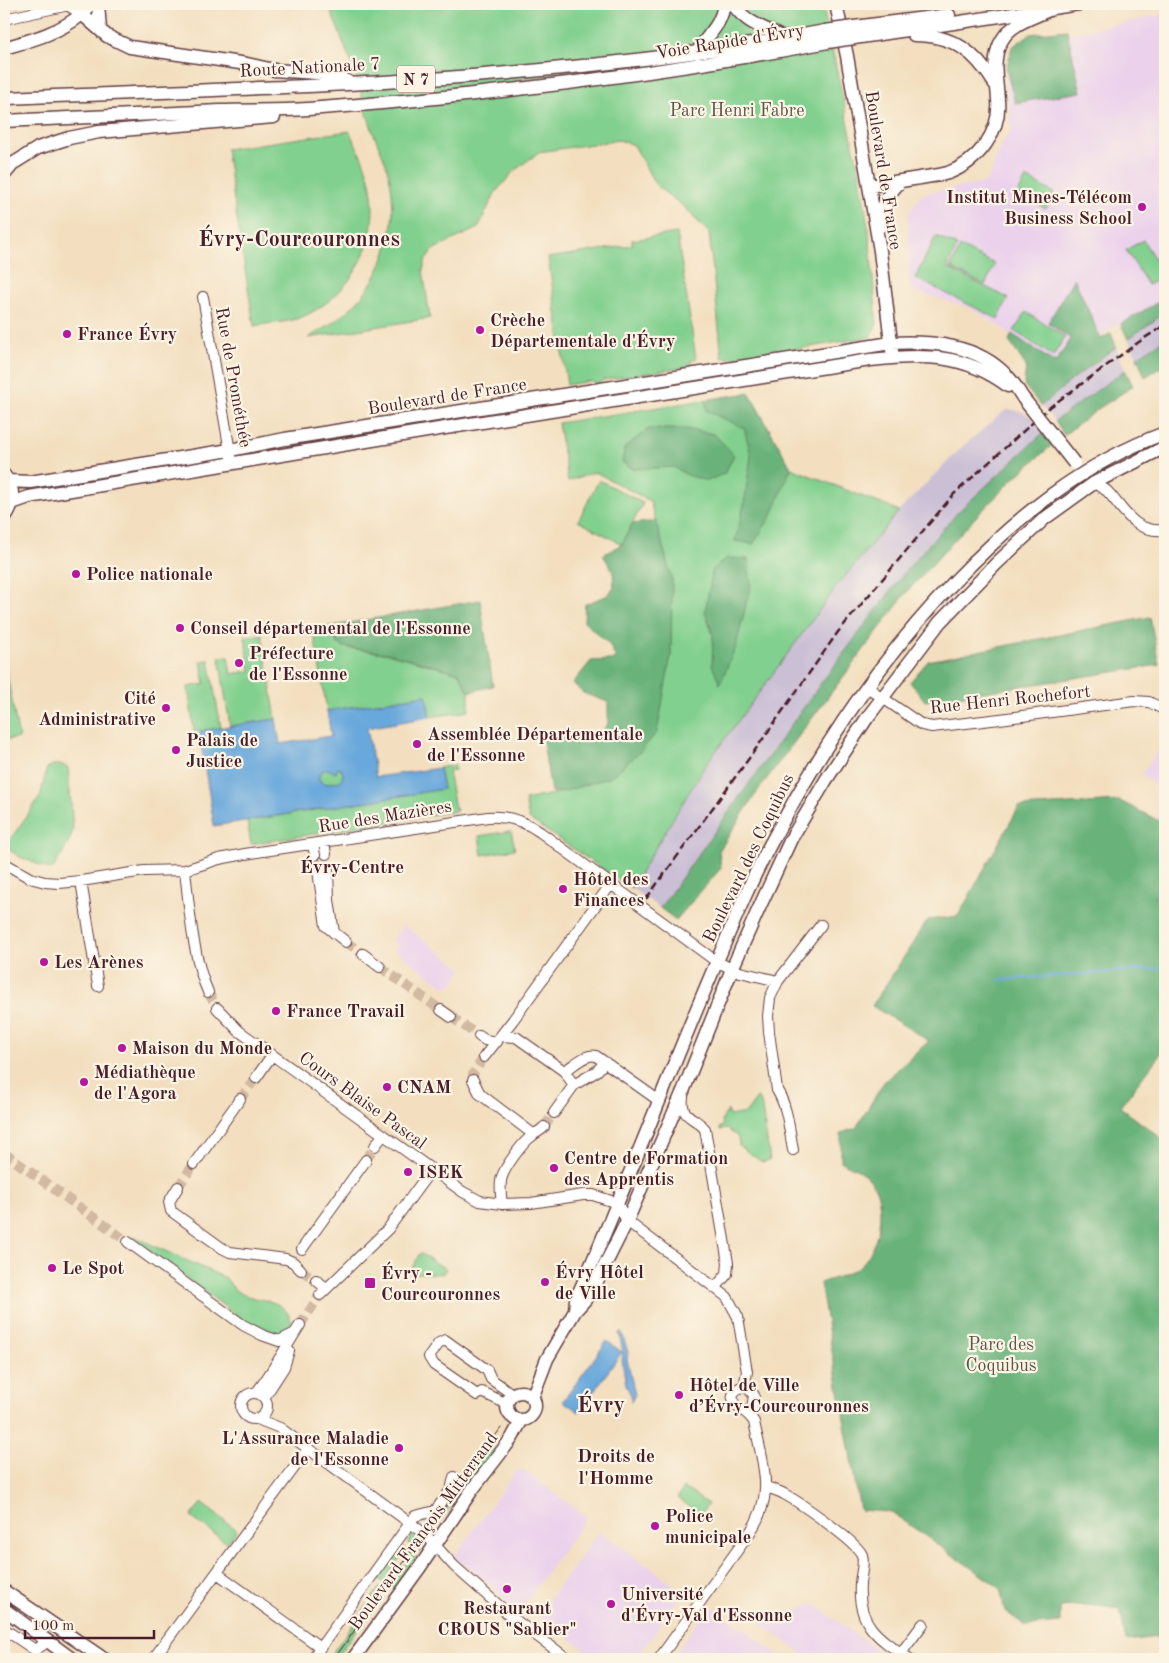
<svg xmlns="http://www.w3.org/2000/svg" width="1169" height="1663" viewBox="0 0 1169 1663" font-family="'Old Standard TT',serif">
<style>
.built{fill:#ebd1ec}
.industrial{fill:#cbbfd6}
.green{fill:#82d08f;stroke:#66785d;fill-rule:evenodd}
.forest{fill:#69b27a;stroke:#5a6852}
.water{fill:#69a8dc;stroke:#5a6484;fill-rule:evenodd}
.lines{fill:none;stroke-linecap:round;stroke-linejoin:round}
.stream{stroke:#69a8dc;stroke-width:2.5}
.minor-tunnel{stroke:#d1b9a2;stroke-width:10;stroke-dasharray:10 5;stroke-linecap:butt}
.minor-casing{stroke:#633c41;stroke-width:12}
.major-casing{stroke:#633c41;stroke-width:15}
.minor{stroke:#fff;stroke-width:10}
.major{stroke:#fff;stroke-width:12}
.tram{stroke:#4a1f2b;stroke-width:1}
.rail{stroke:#4a1f2b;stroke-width:2.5;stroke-dasharray:8 4;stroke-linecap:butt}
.major-bridge-casing{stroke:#633c41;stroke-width:15;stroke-linecap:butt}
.major-bridge{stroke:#fff;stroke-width:12}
.poi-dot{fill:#b5179e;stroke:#fcf5e5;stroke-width:2}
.labels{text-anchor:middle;stroke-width:4.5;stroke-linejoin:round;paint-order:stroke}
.shield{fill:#fcf5e5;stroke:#7f5f63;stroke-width:1}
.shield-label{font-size:16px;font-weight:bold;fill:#4a1f2b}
.street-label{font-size:18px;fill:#4a1f2b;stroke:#fcf5e5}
.park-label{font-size:18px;fill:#5b5449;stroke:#fcf5e5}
.poi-label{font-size:18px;font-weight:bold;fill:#4a1f2b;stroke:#fcf5e5;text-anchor:start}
.neighbourhood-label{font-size:19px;font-weight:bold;fill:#4a1f2b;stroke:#fcf5e5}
.district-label{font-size:22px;font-weight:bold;fill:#4a1f2b;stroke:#fcf5e5}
</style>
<rect width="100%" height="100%" fill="#fcf5e5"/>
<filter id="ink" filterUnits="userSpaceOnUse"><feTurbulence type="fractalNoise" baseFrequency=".02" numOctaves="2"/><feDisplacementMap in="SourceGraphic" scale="10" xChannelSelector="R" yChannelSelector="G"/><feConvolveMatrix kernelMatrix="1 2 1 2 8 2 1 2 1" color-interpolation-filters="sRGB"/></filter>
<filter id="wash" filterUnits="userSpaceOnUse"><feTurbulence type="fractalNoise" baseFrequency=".0096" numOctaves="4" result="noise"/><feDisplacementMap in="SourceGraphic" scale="20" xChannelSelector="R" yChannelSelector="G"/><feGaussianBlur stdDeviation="1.12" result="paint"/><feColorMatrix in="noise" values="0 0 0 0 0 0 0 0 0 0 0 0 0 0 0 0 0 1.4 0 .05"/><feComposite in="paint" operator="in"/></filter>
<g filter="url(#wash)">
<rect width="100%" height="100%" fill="#f3dfc0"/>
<path class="built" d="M1165,14V302L1124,327L1116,324L1035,388L1024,346L1003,328L968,307L916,292L909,283L908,214L922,194L987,182L1002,143L1012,129L1005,79L1031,41Z
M1165,742V849L1156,828L1161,789L1141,774Z
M403,925L463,969L453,983H451L447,988L394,950L398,945L392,941Z
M522,1469L587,1517L517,1614L487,1581L454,1557L517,1470L520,1472Z
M599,1531L684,1592L636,1659H598L538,1615Z
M811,1602L827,1614L889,1659H810L760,1623L803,1608Z
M710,1605L784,1659H671Z"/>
<path class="industrial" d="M1165,313V339L1137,357L1128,339Z
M1116,347L1125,370L1055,421L1041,406L1078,375Z
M1006,410H1013L1022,412L1031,417L1043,433L958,512L908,568L819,686L660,908L631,888L705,766L841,581L899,511L963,446Z"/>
<path class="green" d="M328,4H822L860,176L869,233L877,324L870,337L743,358H722L709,233L682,205L663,191L655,184L634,145L619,140L539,152L514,171L495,193L478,228L434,249L426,259L423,270L430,318L308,338C319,331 330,325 340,317C384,284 401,228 389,175C386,159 377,144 372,129C365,109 360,88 353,67C345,46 336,25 328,4Z
M349,131C358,149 368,167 371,188C381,242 351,298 299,318C286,323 268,323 254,326L226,149Z
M1026,178L1054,193L1046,209L1018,194Z
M677,233L696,359L691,360L692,366L603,380C600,384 595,385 591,381L567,385L548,258L632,245V240Z
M936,236L957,246L947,268L1008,298L998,319L915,278Z
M1143,240L1165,275L1148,285L1126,250Z
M960,247L995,264L985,285L950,268Z
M1026,312L1065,337L1053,356L1014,331Z
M749,393L791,468L899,511L841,581L705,766L631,888L529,819L525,800L562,792L610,777L672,580L650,501L595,472L568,481L558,423Z
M599,480L643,503L622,544L578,521Z
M332,626L336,642L344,647L391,654L459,673L469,692V711L430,717L426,695L327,711L313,629Z
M262,634L276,719L230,726L219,657L228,656L231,674L250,671L245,637Z
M4,659L19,738L4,740Z
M209,660L221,728L194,732L188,687L205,684L201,661Z
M53,765H63L68,768L73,830L68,844L52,870L20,857L5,847L40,797L47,768Z
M454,765L455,770L448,771L455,808H456L457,811L251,844L247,821L443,789L439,768Z
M338,768L342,770L343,775L340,781L327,784L320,781C317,775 321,770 327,769L333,771Z
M511,831L515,849L482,855L479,836Z
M758,1097L761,1102L770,1160L762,1162L739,1146L738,1137L727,1129L720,1130V1127L723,1126L722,1120L728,1110L729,1116L746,1113Z
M134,1236L154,1246L226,1278C229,1283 234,1290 240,1293C259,1303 286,1296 292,1324L286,1333C267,1335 260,1330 243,1320L132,1238Z
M420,1253L446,1269L443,1274L409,1273Z
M483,1441L496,1451L474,1483L463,1490L437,1526L431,1522L455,1487L456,1478Z
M684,1488L708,1504L701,1514L677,1498Z
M201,1503L237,1530L227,1543L191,1517Z
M414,1534L424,1541L420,1553L408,1543Z
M402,1547L417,1557L394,1588L377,1578ZM403,1553L410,1558L396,1578L389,1573Z
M380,1587L385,1591L335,1659H328Z"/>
<path class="forest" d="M1067,30L1081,92L1015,103L1006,69L1012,47L1030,34Z
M1074,278L1101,339L1111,333L1116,347L1078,375L1041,406L1024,385L1026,366L1009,341L1012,334L1055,363L1071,339L1048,323Z
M1165,298V313L1128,339L1121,324Z
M1165,339V365L1145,377L1137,357Z
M1125,370L1133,386L1098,409L1064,435L1055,421Z
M749,393L791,468L772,515L753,544L735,541L744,505L751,455L744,428L707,411L705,400Z
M648,429H686L714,434L734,455L725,473L707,481L685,474L674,467L633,469L622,462L625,447Z
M1043,433L1052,445L1011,481L972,521L907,592L759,789L719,851L721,868L676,920L660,908L819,686L908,568L958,512Z
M656,521L672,580L671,655L657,732L640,752L610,777L562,792H551L542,736C562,732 580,729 600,735L608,723V702L583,693L573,683L591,661L610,660L616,658L609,644L584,622L585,604L606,596L614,588L613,571L603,555L622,544L632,524Z
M727,558L748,559L751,584L736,646L720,684L712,665L713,635L705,611L713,569Z
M480,600L493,686L469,692L459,673L391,654L344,647L336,642L332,626Z
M1150,617L1159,665L925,701L910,682L928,661Z
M1120,801L1165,824V894L1154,897L1165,905V1048L1120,1107L1165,1141V1636L1126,1641L1120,1609L1086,1605L1060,1607V1623L1026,1626L1005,1611L1000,1588L891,1512L860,1510L820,1283C833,1278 852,1274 862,1264C880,1246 887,1201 871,1181C864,1171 851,1167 841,1162V1133L856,1128L884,1082L929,1041L872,1006L928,920L958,916L1019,807Z"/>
<path class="water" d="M426,695L430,717L367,728L376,777L439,768L443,789L214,826L199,731L276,719L280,744L331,736L327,711ZM338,768L342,770L343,775L340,781L327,784L320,781C317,775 321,770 327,769L336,773Z
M619,1333H622L628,1352L627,1359L635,1395L631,1402V1395L626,1385L622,1360L623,1352Z
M607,1341L622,1352L579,1412L563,1401Z"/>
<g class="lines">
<path class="stream" d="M999,980L1165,968"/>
</g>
</g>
<g filter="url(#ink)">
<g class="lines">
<path class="minor-tunnel" d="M315,855L318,871
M346,942L363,954
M380,967L441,1010
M208,992L217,1008
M451,1017L479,1036
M473,1080V1074L484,1057
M240,1099L256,1078
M544,1127L554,1113
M4,1153L128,1242
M366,1160L375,1146
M178,1187L194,1164
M301,1270L316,1280
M300,1325L320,1295"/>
<defs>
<path id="minor" d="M67,5L82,14L92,4
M4,19L74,4
M203,297L231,457
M1094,483C1099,486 1104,488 1108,492C1125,511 1134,533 1165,530
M867,687L922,725L932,727L1000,719L1134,701L1149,702L1165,710
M324,842L326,854
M313,844L315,855
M4,863L30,878L45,882L59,883L81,881L144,871L185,870L219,859L245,854L488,817C508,815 524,821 540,832L717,962L740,972L778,981
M328,869L329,900L334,933
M185,870C189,906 193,959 208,992
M318,871L326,926L346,942
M81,881L98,986
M363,954L380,967
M217,1008L239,1031L463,1192L480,1201L502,1204L531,1203L583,1195H593L617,1203L627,1221L727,1297L738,1317L747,1372L744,1387
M441,1010L451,1017
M479,1036L485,1040L497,1042
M501,1036L516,1037L564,1071L574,1085
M484,1057L513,1020L611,884
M564,1071C574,1066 585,1053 596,1056L658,1100
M256,1078L272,1055
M473,1080L480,1094L533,1134
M683,1097C680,1118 694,1116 705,1129L728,1263L727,1274L716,1287
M554,1113L574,1085L597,1071L605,1062
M375,1146L383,1135
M793,1150C789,1129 788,1108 777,1090L769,1032L768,1016L770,998L778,981L821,925
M194,1164L240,1099
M178,1187L169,1202L171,1211L222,1248L230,1252L286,1259L293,1262L301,1270
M502,1204C501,1197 500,1188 501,1181C502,1170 523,1142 532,1136C536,1132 540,1132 544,1127
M128,1242L243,1325L262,1335L279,1341L295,1333
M302,1249L366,1160
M316,1280L326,1288
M320,1295L388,1229L431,1170
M241 1406a13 13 0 1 1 26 0a13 13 0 1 1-26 0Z
M256,1393C273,1372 285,1348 300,1325
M264,1398L284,1367L289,1351
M507,1404L482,1392L477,1395L434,1365L429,1357L439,1343L445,1340L487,1370L491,1379L512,1394
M257,1419L280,1428L425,1534L454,1566L514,1619L568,1659
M766,1487C772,1489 779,1491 784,1494C799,1502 857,1542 862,1555C865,1564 860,1576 860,1585C857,1626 880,1639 910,1659
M217,1573L320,1647
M4,1629L35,1650L47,1642
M901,1653L923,1624
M153,1659L308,1449
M312,1659L415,1516L435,1511L451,1490L454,1477
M659,1659L749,1534C776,1495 763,1465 754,1422C749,1413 743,1411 735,1405C731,1398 732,1392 739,1388L747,1387L754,1395L751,1416"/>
<path id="major" d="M98,4L100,29
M733,4C748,26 764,26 784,39
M836,4L847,56L880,251L892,350
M854,27L949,15
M914,35C954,35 975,52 995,84
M854,38L1079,4
M4,48C32,40 59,33 82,14L107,36L130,47L247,64L274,70L330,74L347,81
M697,53C707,34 721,27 724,4
M4,98C278,87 555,83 825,31
M4,121C76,118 148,114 220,111C249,110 279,111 308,109C482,96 656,75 828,42
M4,175L14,163L38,148L69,138L99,132L274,117
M869,186C888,183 907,180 926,177C933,176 941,175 948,173C978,162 1001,132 998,100C997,80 991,58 1002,40C1012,22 1036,17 1053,8
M881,226C882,204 885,197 901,181
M4,475C15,488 15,505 4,518
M8,481L30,482L230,450L285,439L891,343C930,341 978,344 1007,376C1014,382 1018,391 1023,398
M12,503L29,497L439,429L870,360C922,354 964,353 1008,386
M575,1311L576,1299C627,1187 669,1072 718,959C736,916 754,873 777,832C825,742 884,655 955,581C1015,518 1083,463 1165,433
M507 1406a14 14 0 1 1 28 0a14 14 0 1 1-28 0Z
M532,1398L547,1359L575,1311L591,1293L627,1221L684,1089L732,969L760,906L791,839L826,780L867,718L940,622L997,563L1044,519L1094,483L1165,447
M4,1591L104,1659
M4,1609L72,1659
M353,1659L420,1567L472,1490L512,1438L521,1421"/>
</defs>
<use href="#minor" class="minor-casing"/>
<use href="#major" class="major-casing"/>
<use href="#minor" class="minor"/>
<use href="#major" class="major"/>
<path class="tram" d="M334,1659L501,1428"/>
<path class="rail" d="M646,899L758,746L838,632L954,494L1050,407L1143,339L1165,325"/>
<defs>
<path id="major-bridge" d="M825,31L854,27
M828,42L854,38
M1023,398L1074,463"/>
</defs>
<use href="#major-bridge" class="major-bridge-casing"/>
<use href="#major-bridge" class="major-bridge"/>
</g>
</g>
<g class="poi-dot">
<circle cx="1142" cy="207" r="5"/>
<circle cx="480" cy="330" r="5"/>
<circle cx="67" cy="334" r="5"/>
<circle cx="76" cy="574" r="5"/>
<circle cx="180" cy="628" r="5"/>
<circle cx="239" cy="663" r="5"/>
<circle cx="166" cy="708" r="5"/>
<circle cx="417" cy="744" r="5"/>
<circle cx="176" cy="750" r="5"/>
<circle cx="563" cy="889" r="5"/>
<circle cx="44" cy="962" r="5"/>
<circle cx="276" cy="1011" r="5"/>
<circle cx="122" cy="1048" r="5"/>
<circle cx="84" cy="1082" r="5"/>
<circle cx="387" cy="1087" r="5"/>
<circle cx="554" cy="1168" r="5"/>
<circle cx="408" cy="1172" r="5"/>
<circle cx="52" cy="1268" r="5"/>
<circle cx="545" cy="1282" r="5"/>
<rect x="364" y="1277" width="12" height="12" rx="2.5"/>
<circle cx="679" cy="1395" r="5"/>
<circle cx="399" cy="1448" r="5"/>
<circle cx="655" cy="1526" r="5"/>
<circle cx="507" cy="1589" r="5"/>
<circle cx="611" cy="1604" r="5"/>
</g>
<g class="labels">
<rect class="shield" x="397" y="65.5" width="38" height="27" rx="4"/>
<g class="shield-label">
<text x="416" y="85">N 7</text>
</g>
<g class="street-label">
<text transform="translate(730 41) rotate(-9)" y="6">Voie Rapide d'Évry</text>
<text transform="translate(310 67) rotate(-3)" y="6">Route Nationale 7</text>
<text transform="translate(884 170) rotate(81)" y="6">Boulevard de France</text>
<text transform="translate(234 377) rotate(80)" y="6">Rue de Prométhée</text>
<text transform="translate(447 396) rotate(-9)" y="6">Boulevard de France</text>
<text transform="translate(1010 699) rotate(-6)" y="6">Rue Henri Rochefort</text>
<text transform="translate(385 816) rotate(-9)" y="6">Rue des Mazières</text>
<text transform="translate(748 858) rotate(-64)" y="6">Boulevard des Coquibus</text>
<text transform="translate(363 1100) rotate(36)" y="6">Cours Blaise Pascal</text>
<text transform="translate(423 1531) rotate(-54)" y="6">Boulevard François Mitterrand</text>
</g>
<g class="park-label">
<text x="737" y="116">Parc Henri Fabre</text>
<text x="1001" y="1350">Parc des<tspan x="1001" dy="21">Coquibus</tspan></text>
</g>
<g class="poi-label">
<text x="1132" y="203" text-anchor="end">Institut Mines-Télécom<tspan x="1132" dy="21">Business School</tspan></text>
<text x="490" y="326">Crèche<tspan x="490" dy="21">Départementale d'Évry</tspan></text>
<text x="77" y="340">France Évry</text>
<text x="86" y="580">Police nationale</text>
<text x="190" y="634">Conseil départemental de l'Essonne</text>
<text x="249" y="659">Préfecture<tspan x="249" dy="21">de l'Essonne</tspan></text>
<text x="156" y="704" text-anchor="end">Cité<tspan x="156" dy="21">Administrative</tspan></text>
<text x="427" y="740">Assemblée Départementale<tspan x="427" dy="21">de l'Essonne</tspan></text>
<text x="186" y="746">Palais de<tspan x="186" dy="21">Justice</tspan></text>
<text x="573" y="885">Hôtel des<tspan x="573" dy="21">Finances</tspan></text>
<text x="54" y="968">Les Arènes</text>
<text x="286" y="1017">France Travail</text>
<text x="132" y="1054">Maison du Monde</text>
<text x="94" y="1078">Médiathèque<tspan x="94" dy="21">de l'Agora</tspan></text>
<text x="397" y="1093">CNAM</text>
<text x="564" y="1164">Centre de Formation<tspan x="564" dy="21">des Apprentis</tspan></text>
<text x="418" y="1178">ISEK</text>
<text x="62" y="1274">Le Spot</text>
<text x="555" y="1278">Évry Hôtel<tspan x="555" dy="21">de Ville</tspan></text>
<text x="381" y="1279">Évry -<tspan x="381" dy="21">Courcouronnes</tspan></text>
<text x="689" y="1391">Hôtel de Ville<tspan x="689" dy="21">d’Évry-Courcouronnes</tspan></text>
<text x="389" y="1444" text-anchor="end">L'Assurance Maladie<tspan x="389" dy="21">de l'Essonne</tspan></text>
<text x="665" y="1522">Police<tspan x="665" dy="21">municipale</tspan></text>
<text x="621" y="1600">Université<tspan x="621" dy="21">d'Évry-Val d'Essonne</tspan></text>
<text x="507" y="1614" text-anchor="middle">Restaurant<tspan x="507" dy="21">CROUS "Sablier"</tspan></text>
</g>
<g class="neighbourhood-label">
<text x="352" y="873">Évry-Centre</text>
<text x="616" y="1462">Droits de<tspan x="616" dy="22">l'Homme</tspan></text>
</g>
<g class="district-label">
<text x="299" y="246">Évry-Courcouronnes</text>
<text x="601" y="1412">Évry</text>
</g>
</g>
<rect width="1169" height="1663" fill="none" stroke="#fcf5e5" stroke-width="20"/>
<path d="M25 1630v8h129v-8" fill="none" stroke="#4a1f2b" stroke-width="2.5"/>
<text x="32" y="1630" font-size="15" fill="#4a1f2b" stroke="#fcf5e5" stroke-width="4" paint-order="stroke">100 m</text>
</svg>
